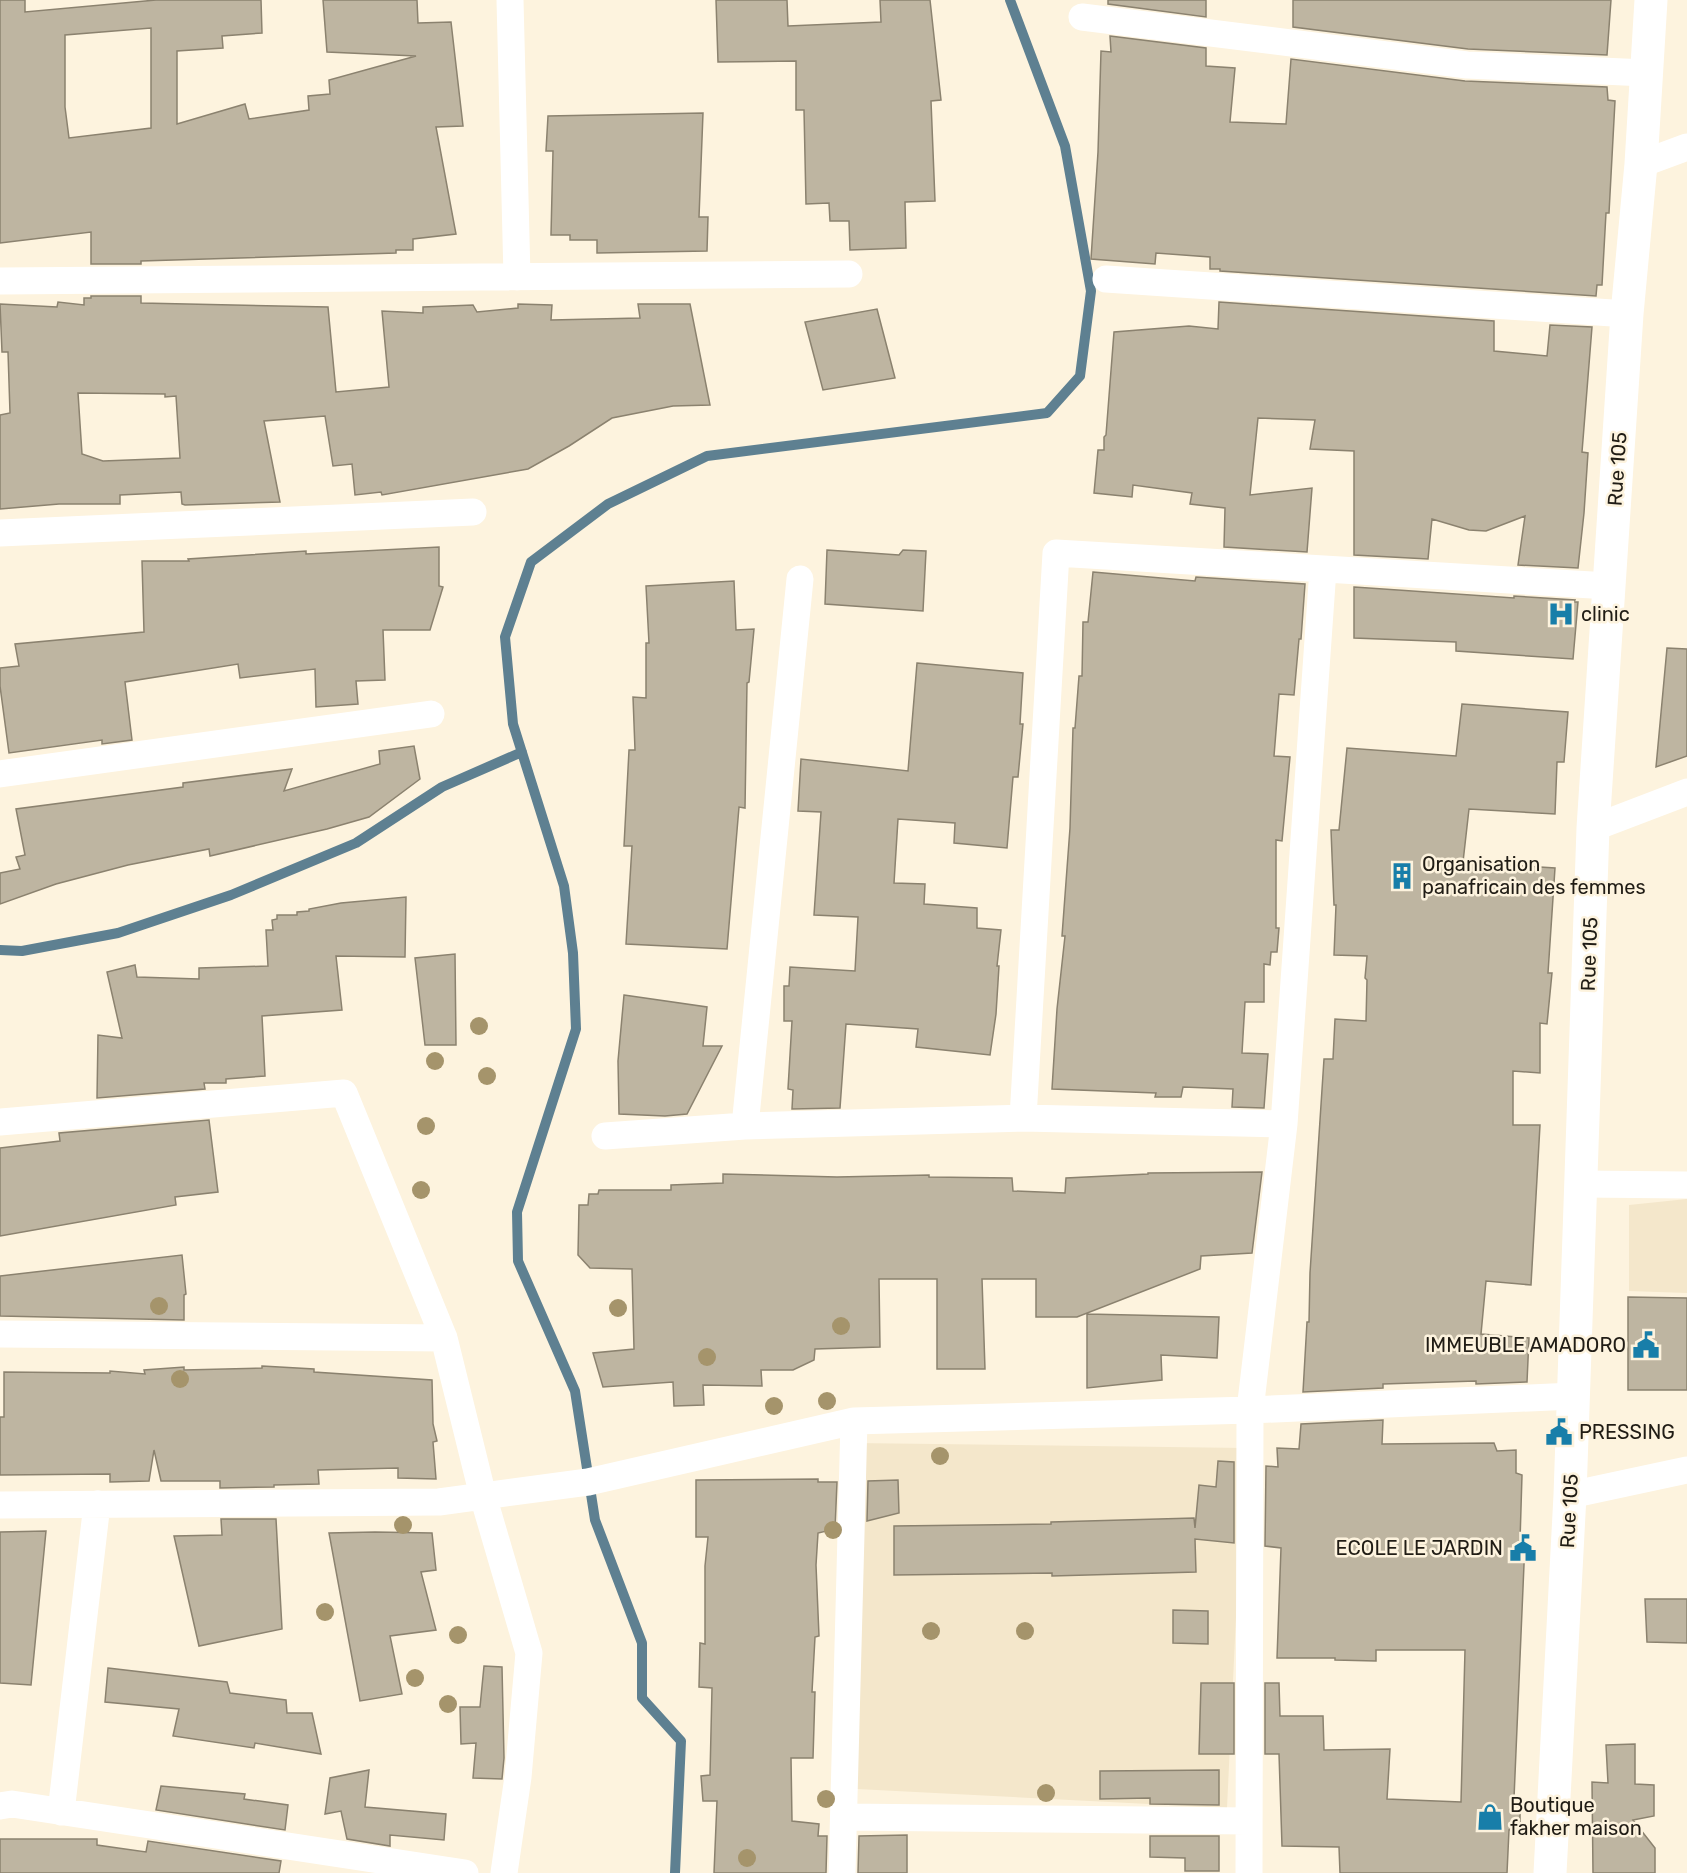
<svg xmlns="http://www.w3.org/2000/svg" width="1687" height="1873" viewBox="0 0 1687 1873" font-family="Rubik,sans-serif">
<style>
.built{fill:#f4e7cb}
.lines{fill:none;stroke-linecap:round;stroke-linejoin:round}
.stream{stroke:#5e8091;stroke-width:10}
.building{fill:#beb5a1;stroke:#8b826f;stroke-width:1.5;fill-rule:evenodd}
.street{stroke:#fff;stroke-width:27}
.secondary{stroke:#fff;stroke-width:33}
.tree{fill:#a5946b}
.labels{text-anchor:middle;stroke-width:5;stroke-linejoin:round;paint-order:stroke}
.street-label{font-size:20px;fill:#201c15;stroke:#fdf3de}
.poi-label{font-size:20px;fill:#201c15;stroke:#fdf3de;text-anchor:start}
</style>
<rect width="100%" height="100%" fill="#fdf3de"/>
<path class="built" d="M1687,1199V1293L1629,1291V1205Z
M853,1443L1244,1448L1227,1808L857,1789Z"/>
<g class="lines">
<path class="stream" d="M0,950L22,951L118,933L231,895L356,843L442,787L522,752
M675,1873L681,1741L642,1698V1643L595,1520L575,1391L518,1261L517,1212L576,1029L573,953L564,886L513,724L505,637L531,562L608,504L707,456L1047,413L1080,376L1091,291L1065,146L1010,0"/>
</g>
<path class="building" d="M0,0H25V12L156,0H261L262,33L222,36L223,48L177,51V124L245,104L249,119L309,110L308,96L330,94L329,80L416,56L327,52L323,0H417L418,23L451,22L463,126L436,127L456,234L413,239V250H396V253L141,261V264H91V232L0,243ZM151,28V128L69,138L65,107V35Z
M716,0H787L788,26L881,22L880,0H930L941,100L931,101L935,201L905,202L906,248L850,250L849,221H830L829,203L806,204L804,110H796V61L718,62Z
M1108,0H1206V17L1108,4Z
M1293,0H1611L1607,55L1468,49L1293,27Z
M1110,36L1206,48V66L1235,68L1230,122L1286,124L1291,59L1465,81L1607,87L1608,100L1615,101L1609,213H1606L1602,285H1597L1596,296L1220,271V269H1210V257L1156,253L1155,264L1091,259L1098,152L1101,51L1111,52Z
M703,113L699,217H708L707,251L597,253V240H570V235H551L553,151H546L548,116Z
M91,296H141V303L328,307L336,392L389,387L382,311L423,313V307L473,305L477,312L518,308V304L552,305L551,320L640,318L638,304H690L710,405L673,406L612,418L569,446L528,469L382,495L381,492L355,495L352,464L333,466L325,416L264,421L280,502L185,505L182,504L181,492L120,495V504H59L0,509V415L10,413L8,352H2L0,304L57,307L58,302L84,305V298H91ZM78,393L165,394V397L176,396L180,458L103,461L82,454Z
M1219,302L1494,321V351L1547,356L1550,325L1592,327L1582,452L1588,453L1584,513L1578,568L1518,565L1525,516L1486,531L1469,530L1432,519L1428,559L1354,555V451L1310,449L1315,420L1258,418L1250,495L1312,488L1307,552L1224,547L1225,508L1190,504L1192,493L1133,485L1132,497L1094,493L1098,450H1104V437L1106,435L1114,332L1189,326L1218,329Z
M877,309L895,378L823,390L805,322Z
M439,547V586L443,587L430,630H383L385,680L356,681L358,704L316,707L315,669L240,678L238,664L125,682L132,740L102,744V740L9,753L0,686V668L19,666L15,644L144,632L142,561H189L188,559L306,551V554Z
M827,550L899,555L903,550L926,551L923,611L825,604Z
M1093,572L1195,581L1196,577L1305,584L1301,639H1299L1294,695L1279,694L1274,756L1290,757L1282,841L1276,840V928H1279L1277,952H1271L1270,965L1264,964V1002H1245L1242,1053L1268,1054L1264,1108L1232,1107L1233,1089L1183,1087L1181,1097H1155L1156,1093L1052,1089L1057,1009L1065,936H1062L1070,828L1073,728H1075L1079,676H1082L1083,622H1088Z
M734,581L736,630L754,629L749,682L747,683L745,808L739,807L727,949L626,944L632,846H624L629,750H635L633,697L646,698V643H649L646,586Z
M1354,587L1514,598V596L1575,600L1574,602H1578L1573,659L1456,651V642L1354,638Z
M1667,648L1687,649V756L1656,767Z
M917,663L1023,673L1020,724H1023L1018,777H1013L1007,848L954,843L955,823L898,819L894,883L925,884L924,904L977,908V928L1001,930L997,966H999L996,1014L990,1055L916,1047L918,1029L846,1024L840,1108L792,1109L793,1090L788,1089L792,1021H784V986H789L790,967L855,971L858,917L814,915L821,812L798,811L801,759L908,771Z
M1462,704L1568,712L1564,762H1557L1555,814L1469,809L1463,862L1555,868L1548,973H1552L1547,1024L1540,1023V1073L1513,1071V1125H1540L1531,1285L1486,1281L1481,1334L1529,1338L1527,1382L1476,1384V1381L1383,1384V1388L1303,1392L1307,1322H1309L1310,1273L1324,1059H1333L1335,1019L1366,1021L1367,980L1365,978L1367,956L1334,955L1336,905H1334L1331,830H1339L1347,748L1456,756Z
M414,746L420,779L369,817L327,829L210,856L209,849L128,865L56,884L0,904V873L20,869L16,857L25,855L16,809L138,793L183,787V783L292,769L284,791L380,764L379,751Z
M406,897L405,957L336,956L342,1010L262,1016L265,1076L226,1079V1083H204L205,1089L97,1098L98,1035L122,1038L107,972L135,965L137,977L199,979V968L268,966L266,930H273L272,920L277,919V915H297V912L309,911V909L341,903Z
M455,954L456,1045H425L415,958Z
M624,995L707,1007L703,1046H722L687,1114L665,1116L619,1114L618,1061Z
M209,1120L218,1192L175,1197L176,1205L0,1236V1148L60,1141L59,1133Z
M1262,1172L1252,1253L1201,1256L1200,1269L1077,1317H1036V1279H982L985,1369H937V1279H879L880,1347L815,1349L814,1360L793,1370H761L762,1386L703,1385L704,1405L674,1406L673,1382L603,1387L593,1353L634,1349L632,1269L590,1268L578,1255L579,1205H588L589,1194H598L599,1190H671V1185L723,1183V1174L837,1177L929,1175V1177L1012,1178L1013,1191L1065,1193L1066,1178L1148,1174V1173Z
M182,1255L186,1294L184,1295V1320L0,1316V1276Z
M1628,1297L1687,1298V1390H1628Z
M1087,1314L1219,1317L1217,1358L1161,1355L1162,1380L1087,1388Z
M262,1366L314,1369V1372L432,1380L433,1424L437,1441L433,1442L436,1479L398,1478V1468L318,1470L319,1484L274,1485V1487L220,1488V1481H161L154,1450L149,1481L110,1482V1474L0,1475V1417H4V1372L110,1373V1371L145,1374L144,1370L184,1367V1370L262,1368Z
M1383,1420L1382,1444L1494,1443L1497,1451L1516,1450V1473L1522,1475L1520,1541H1525L1514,1798H1520V1829L1509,1830L1507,1873H1340L1339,1847L1282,1846L1279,1754H1265V1683H1279L1280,1716H1323L1324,1750L1390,1749L1387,1799L1461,1802L1465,1650H1376V1661L1335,1660V1658H1277L1281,1548L1265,1546L1266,1466L1278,1467L1277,1448L1299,1449L1301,1424Z
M1218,1461L1234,1462V1543L1195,1539L1196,1572L1052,1576V1573L894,1575V1526L1051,1524V1522L1194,1518L1195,1528L1199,1485L1216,1487Z
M818,1479V1482H837L835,1529L818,1533L816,1565L819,1636L815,1637L812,1692H815L813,1758H791L792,1821L819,1824L818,1836H827L826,1873H714L717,1801H703L701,1776L710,1775L712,1688L699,1687L700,1643L705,1644V1566L708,1537H696V1480Z
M898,1480L899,1513L867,1521L868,1481Z
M221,1519H276L282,1629L199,1646L174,1536L222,1535Z
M46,1531L31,1685L0,1683V1532Z
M375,1532L432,1533L436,1570L421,1572L436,1630L390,1636L402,1694L360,1701L329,1533Z
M1645,1599H1687V1643L1647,1642Z
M1173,1610L1208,1611V1644L1173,1643Z
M484,1666L502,1667L504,1758L502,1779L473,1778L476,1743L461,1744L460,1707H480Z
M108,1668L227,1682L230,1693L286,1700L287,1713H312L321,1754L255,1743L254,1748L173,1736L179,1709L105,1702Z
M1201,1683H1234V1754H1199Z
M1635,1744V1784L1654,1785V1816L1633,1820L1655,1848V1873H1593L1592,1782L1608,1783L1606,1745Z
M369,1770L365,1807L446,1814L444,1840L390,1835V1846L347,1839L341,1811L325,1814L330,1778Z
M1219,1770V1805L1150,1804V1798L1100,1799V1771Z
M161,1786L245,1794L244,1799L288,1805L285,1830L156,1810Z
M907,1835V1873H858L859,1836Z
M1150,1836H1219V1871H1185V1858L1150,1857Z
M0,1839H97V1845L146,1852L148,1841L281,1861L279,1873H0Z"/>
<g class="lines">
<path class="street" d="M510,0L517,277
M1082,17L1467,65L1646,73
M1641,164L1687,147
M1106,279L1627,314
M0,281L849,274
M0,533L473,512
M0,774L431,714
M1593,828L1687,792
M1023,1118L1284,1124
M0,1122L344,1093L444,1338L483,1496L529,1653L518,1777L504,1873
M745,1126L800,579
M605,1136L745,1126L1023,1118L1056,553L1609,586
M1582,1184L1687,1185
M0,1334L444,1338
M1570,1495L1687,1470
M0,1505L439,1502L588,1482L854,1421L1250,1410L1574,1396
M0,1806L12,1804L465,1873
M61,1812L97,1504
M844,1817L1249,1821
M842,1873L854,1421
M1249,1873L1250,1410L1284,1124L1323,569"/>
<path class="secondary" d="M1550,1873L1570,1495L1593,828L1627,314L1641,164L1651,0"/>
</g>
<g class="tree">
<circle cx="479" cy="1026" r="9"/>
<circle cx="435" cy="1061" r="9"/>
<circle cx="487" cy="1076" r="9"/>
<circle cx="426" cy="1126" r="9"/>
<circle cx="421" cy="1190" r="9"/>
<circle cx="159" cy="1306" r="9"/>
<circle cx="618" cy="1308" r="9"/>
<circle cx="841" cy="1326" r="9"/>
<circle cx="707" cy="1357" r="9"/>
<circle cx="180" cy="1379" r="9"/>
<circle cx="827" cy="1401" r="9"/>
<circle cx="774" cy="1406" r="9"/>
<circle cx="940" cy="1456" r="9"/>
<circle cx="403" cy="1525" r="9"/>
<circle cx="833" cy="1530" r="9"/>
<circle cx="325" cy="1612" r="9"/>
<circle cx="931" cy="1631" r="9"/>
<circle cx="1025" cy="1631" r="9"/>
<circle cx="458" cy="1635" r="9"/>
<circle cx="415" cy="1678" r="9"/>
<circle cx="448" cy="1704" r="9"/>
<circle cx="1046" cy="1793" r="9"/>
<circle cx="826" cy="1799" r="9"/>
<circle cx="747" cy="1858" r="9"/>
</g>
<defs>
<symbol id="hospital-bare" viewBox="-9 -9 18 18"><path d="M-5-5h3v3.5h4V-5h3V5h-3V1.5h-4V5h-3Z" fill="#187ea9" stroke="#fdf3de" stroke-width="2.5" paint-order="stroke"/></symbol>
<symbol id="building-bare" viewBox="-9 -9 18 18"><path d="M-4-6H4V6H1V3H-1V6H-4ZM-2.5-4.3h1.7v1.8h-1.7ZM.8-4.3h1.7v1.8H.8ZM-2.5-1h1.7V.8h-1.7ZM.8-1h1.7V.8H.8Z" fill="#187ea9" stroke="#fdf3de" stroke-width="2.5" paint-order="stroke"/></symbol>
<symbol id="civic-bare" viewBox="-9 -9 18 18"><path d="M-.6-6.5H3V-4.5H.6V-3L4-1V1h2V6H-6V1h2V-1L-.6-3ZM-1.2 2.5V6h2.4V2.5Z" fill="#187ea9" stroke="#fdf3de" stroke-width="2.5" paint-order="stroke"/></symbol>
<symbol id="shop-bare" viewBox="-9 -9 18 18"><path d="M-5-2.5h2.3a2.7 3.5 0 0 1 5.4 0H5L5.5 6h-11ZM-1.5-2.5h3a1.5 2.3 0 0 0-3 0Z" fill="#187ea9" stroke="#fdf3de" stroke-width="2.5" paint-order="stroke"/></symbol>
</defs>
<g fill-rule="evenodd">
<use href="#hospital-bare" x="1542" y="595" width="38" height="38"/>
<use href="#building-bare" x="1383" y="857" width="38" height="38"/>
<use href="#civic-bare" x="1627" y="1326" width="38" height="38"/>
<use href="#civic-bare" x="1540" y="1413" width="38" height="38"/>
<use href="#civic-bare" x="1504" y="1529" width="38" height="38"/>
<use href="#shop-bare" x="1471" y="1798" width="38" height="38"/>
</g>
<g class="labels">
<g class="street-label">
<text transform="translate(1617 469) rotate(-86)" y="7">Rue 105</text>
<text transform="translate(1589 954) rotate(-88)" y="7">Rue 105</text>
<text transform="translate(1569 1511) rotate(-87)" y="7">Rue 105</text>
</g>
<g class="poi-label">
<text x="1581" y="621">clinic</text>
<text x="1422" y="871">Organisation<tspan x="1422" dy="23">panafricain des femmes</tspan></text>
<text x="1626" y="1352" text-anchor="end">IMMEUBLE AMADORO</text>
<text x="1579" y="1439">PRESSING</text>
<text x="1503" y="1555" text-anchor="end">ECOLE LE JARDIN</text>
<text x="1510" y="1812">Boutique<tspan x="1510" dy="23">fakher maison</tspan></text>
</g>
</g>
</svg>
